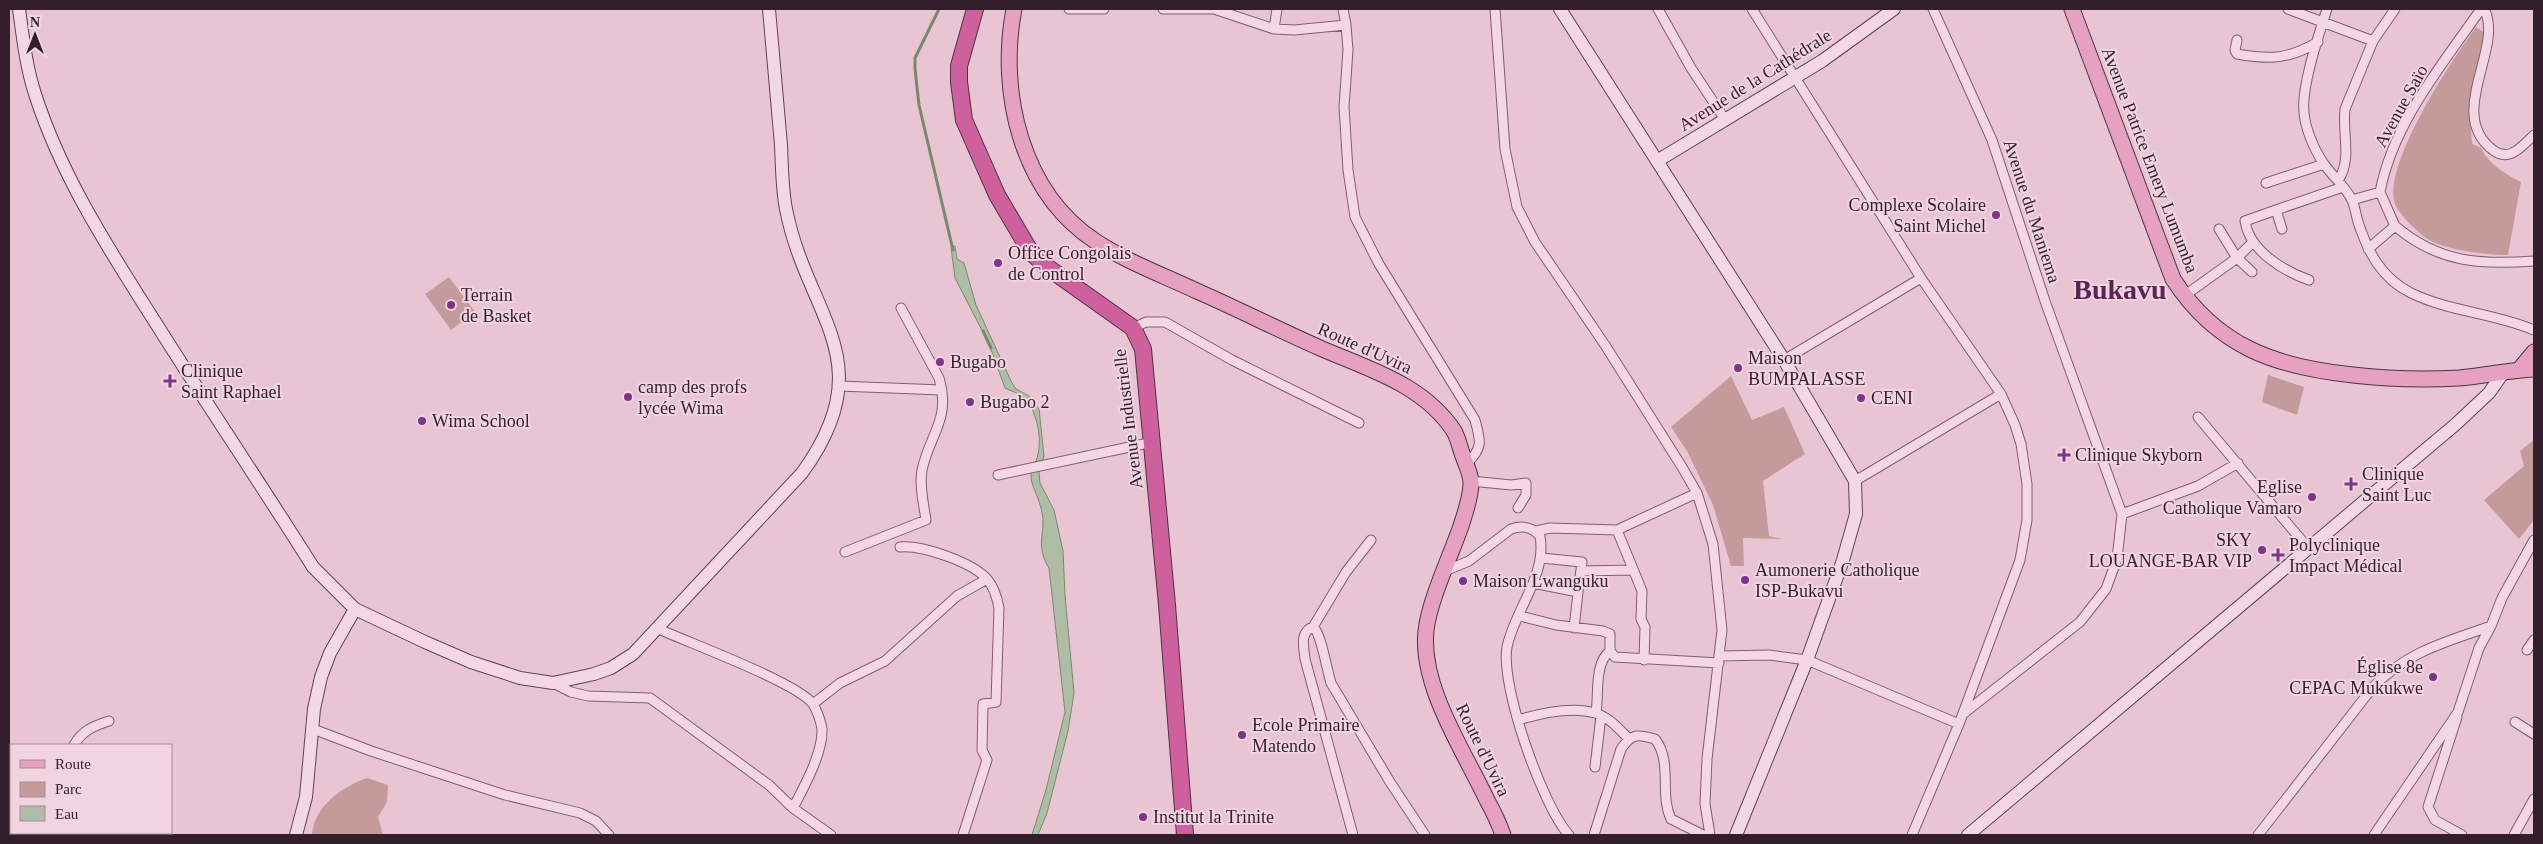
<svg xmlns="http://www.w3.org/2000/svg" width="2543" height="844" viewBox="0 0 2543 844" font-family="'Times New Roman',serif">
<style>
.green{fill:#c59a9b}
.water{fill:#b0bda6;stroke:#788a6e}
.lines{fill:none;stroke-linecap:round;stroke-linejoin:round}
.stream{stroke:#788a6e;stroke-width:3}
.street-casing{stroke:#815d73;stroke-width:11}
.secondary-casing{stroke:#634056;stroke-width:14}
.primary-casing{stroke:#503145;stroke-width:17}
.highway-casing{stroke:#503145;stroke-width:18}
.street{stroke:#f4d7e4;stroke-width:9}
.secondary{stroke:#f4d7e4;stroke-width:12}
.primary{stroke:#e7a1c0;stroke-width:15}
.highway{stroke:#ce609e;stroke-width:16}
.poi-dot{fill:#7f3489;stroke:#f1d4e0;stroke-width:2}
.labels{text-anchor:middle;stroke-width:4;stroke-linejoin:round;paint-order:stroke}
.street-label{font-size:18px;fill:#331f2c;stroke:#f1d4e0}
.poi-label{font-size:18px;fill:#331f2c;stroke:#f1d4e0;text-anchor:start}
.town-label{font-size:28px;font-weight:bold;fill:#5b2456;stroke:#f1d4e0}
</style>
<rect width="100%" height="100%" fill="#e9c5d4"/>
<path class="green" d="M2476,27L2485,33L2469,100L2472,144L2481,148C2489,165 2506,174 2521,182L2508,255C2487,255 2443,250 2426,238C2420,234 2415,228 2409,223C2404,217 2396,209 2394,201C2386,160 2451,61 2476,27Z
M449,277L475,312L451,330L425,294Z
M2268,375L2304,387L2297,415L2262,402Z
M1731,376L1752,420L1784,407L1805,454L1763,481L1769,536L1782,539L1743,538L1744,566H1731L1713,505L1687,451L1671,427Z
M2534,440V520L2519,539L2484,500L2524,466L2520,451Z
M367,778L388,785L387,802L378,817L383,835H312C314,806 342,787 367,778Z"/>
<path class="water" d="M955,246L957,259L964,263L976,305L1011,381L1016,389L1029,396L1039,409L1044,456L1039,472L1040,483L1054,510L1063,551L1065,596L1074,693L1068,731L1047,813L1038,835H1032L1046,790L1065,712L1049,568C1033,542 1049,531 1040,505C1038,496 1031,485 1031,476C1031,467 1035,466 1037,458C1043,440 1037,409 1023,397C1018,393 1011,391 1005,388L989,344L955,278L951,247Z"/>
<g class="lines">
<path class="stream" d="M939,9L915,58V69L919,105L953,250
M983,331L991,348"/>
<defs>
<path id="street" d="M1069,9H1104
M1163,9H1202
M1204,9H1214L1274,29L1294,30L1346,25L1348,50L1344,107L1348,170L1355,217L1379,264L1475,420C1481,441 1483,449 1466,464
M1343,9L1346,25
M1495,9L1505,149L1517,207L1535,242L1605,345L1682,467L1697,493L1713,544L1722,630L1707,759L1705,804L1710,835
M1658,9L1691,68L1724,118
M1752,9L1921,278L2001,394L2015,425L2021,444L2027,484V520L2020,560L1959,724L1912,835
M1933,9L1992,140L2045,301L2122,514L2117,559L2106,589L2080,622L1963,714
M2288,9L2373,41
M2327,9C2319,34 2301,87 2304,112C2305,129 2315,151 2324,164C2333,177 2345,186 2352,200C2355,207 2356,215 2358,222C2368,252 2381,278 2411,293C2450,312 2495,313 2534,330
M2484,9C2505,47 2445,114 2493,150C2509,163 2522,146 2534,135
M1274,29L1277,9
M2237,40L2235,50L2237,54C2271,60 2289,59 2318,42
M2339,179C2352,158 2342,132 2345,109L2373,41L2395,9
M2266,183L2324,164
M2352,200L2380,192
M2276,210L2245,221C2249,250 2283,271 2309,280
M2395,226L2380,192C2393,123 2442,65 2481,9
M2219,229L2237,258L2252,272
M2282,229L2276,210L2343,187
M2368,249L2395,226C2439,263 2480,265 2534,261
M2184,296L2237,258L2252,243
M1133,328L1146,322H1165L1232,360L1359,423
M1784,360L1921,278
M839,386L942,390
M2198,417L2308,548
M998,475L1153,442
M1471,481L1511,485L1526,483V495L1518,508
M1855,481L2001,394
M2122,514L2198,486L2238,463
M1617,530L1642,591L1641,619L1645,627L1644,660
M1536,531L1550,528L1617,530L1697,493
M900,547C922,545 972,562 987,579C994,587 997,597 999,608L996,702L983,704L982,750L987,760L963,835
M845,552L926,520C924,505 919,486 922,470C930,433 951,420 939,378L901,308
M1541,558L1582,562L1578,592
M1445,571L1469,561L1511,529C1523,525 1532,527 1540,536C1547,576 1515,609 1507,647C1500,686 1543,807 1569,835
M1582,571L1633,570
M1533,583L1578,592L1574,628
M1520,616L1556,625L1603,631L1610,634V651L1615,657L1719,663
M1313,627L1346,572L1371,540
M659,629C689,643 796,682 813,704C817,710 821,722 822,729C823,753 804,787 793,808
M2527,650L2534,640
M1720,656L1769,655L1807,660L1959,724
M553,683L571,692L588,696L650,698L769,785L793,808L831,835
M813,704L840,683L885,661L957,596L987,579
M1596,713C1599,695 1594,663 1610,651
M2457,717L2428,807L2435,820L2462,835
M1518,720C1541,713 1571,706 1595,713C1609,717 1619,729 1629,739
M2515,722L2534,734
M313,729L371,751L505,795L580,813L596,821L609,835
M74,745C82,731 93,726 109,721
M1595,767L1601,716
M9,782L11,781
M9,827L10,835
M1353,835L1305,659C1304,648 1299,632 1313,627C1321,632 1327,671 1331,683L1390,782L1425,835
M1594,835L1621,749C1632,733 1637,734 1655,739C1673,762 1659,794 1671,819L1703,835
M2258,835L2373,687C2408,651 2446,642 2491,626
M2374,835L2458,712L2479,648L2491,626L2502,598L2534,540
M2514,835L2534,799"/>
<path id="secondary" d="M19,9C23,38 26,66 35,94C62,178 110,251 157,325C208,406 262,486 313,567L355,609L425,642L471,662L520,678L553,683L594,674L611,668L633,654L802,473C884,360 807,317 786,209C782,189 782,166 781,145C777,100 773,54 769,9
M1560,9L1784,360L1855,481L1856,514L1843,560L1807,660L1736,835
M1657,161L1822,61L1894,9
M296,835L306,797L314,709L321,677L330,653L355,609
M1968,835L2456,424L2489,393L2503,373"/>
<path id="primary" d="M1014,9C998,92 1021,192 1095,241C1127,262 1165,276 1199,292C1240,310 1279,330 1320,348C1368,369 1423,384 1454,431C1458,438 1460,448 1463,456C1466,465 1471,474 1471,483C1471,497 1465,513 1461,526C1451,555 1429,601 1426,631C1420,686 1464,751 1487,800C1493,811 1499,823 1503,835
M2072,9L2173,279C2217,347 2276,367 2353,375C2388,379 2423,380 2459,378C2484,376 2509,370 2534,369
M2519,370L2534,352"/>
<path id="highway" d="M975,9L959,66V82L964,120L997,195L1030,251L1047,267L1133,328L1143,349L1167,605L1185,835"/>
</defs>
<use href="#street" class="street-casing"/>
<use href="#secondary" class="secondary-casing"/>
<use href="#primary" class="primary-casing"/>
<use href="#highway" class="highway-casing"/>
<use href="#street" class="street"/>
<use href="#secondary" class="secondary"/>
<use href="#primary" class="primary"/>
<use href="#highway" class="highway"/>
</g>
<g class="poi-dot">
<circle cx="1996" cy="215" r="5"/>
<circle cx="998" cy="263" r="5"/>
<circle cx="451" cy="305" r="5"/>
<circle cx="940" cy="362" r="5"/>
<circle cx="1738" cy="368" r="5"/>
<path d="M167.5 373.5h5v5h5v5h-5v5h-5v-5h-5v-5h5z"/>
<circle cx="628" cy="397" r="5"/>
<circle cx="1861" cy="398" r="5"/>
<circle cx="970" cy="402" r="5"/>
<circle cx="422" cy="421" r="5"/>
<path d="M2061.5 447.5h5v5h5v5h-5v5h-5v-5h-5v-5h5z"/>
<path d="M2348.5 476.5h5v5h5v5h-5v5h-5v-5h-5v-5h5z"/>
<circle cx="2312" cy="497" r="5"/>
<circle cx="2262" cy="550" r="5"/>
<path d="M2275.5 547.5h5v5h5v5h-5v5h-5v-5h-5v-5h5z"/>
<circle cx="1745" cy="580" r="5"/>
<circle cx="1463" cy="581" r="5"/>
<circle cx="2433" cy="677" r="5"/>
<circle cx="1242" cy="735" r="5"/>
<circle cx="1143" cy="817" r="5"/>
</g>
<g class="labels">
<g class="street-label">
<text transform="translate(1755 80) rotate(-32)" y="6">Avenue de la Cathédrale</text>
<text transform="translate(2401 106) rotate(-61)" y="6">Avenue Saïo</text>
<text transform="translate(2150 160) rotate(69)" y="6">Avenue Patrice Emery Lumumba</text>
<text transform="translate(2032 211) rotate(72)" y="6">Avenue du Maniema</text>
<text transform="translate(1365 348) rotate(24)" y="6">Route d'Uvira</text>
<text transform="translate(1128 419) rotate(-97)" y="6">Avenue Industrielle</text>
<text transform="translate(1483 750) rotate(64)" y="6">Route d'Uvira</text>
</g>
<g class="poi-label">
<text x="1986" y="211" text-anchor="end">Complexe Scolaire<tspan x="1986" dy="21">Saint Michel</tspan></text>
<text x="1008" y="259">Office Congolais<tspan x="1008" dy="21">de Control</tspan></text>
<text x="461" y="301">Terrain<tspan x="461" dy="21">de Basket</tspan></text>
<text x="1748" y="364">Maison<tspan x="1748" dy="21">BUMPALASSE</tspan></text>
<text x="950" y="368">Bugabo</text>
<text x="181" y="377">Clinique<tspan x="181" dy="21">Saint Raphael</tspan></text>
<text x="638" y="393">camp des profs<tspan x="638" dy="21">lycée Wima</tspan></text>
<text x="1871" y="404">CENI</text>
<text x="980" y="408">Bugabo 2</text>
<text x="432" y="427">Wima School</text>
<text x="2075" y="461">Clinique Skyborn</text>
<text x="2362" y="480">Clinique<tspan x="2362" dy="21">Saint Luc</tspan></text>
<text x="2302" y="493" text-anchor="end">Eglise<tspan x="2302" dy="21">Catholique Vamaro</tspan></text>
<text x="2252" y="546" text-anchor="end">SKY<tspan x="2252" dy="21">LOUANGE-BAR VIP</tspan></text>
<text x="2289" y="551">Polyclinique<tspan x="2289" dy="21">Impact Médical</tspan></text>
<text x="1755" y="576">Aumonerie Catholique<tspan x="1755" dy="21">ISP-Bukavu</tspan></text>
<text x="1473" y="587">Maison Lwanguku</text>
<text x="2423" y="673" text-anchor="end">Église 8e<tspan x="2423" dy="21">CEPAC Mukukwe</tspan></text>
<text x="1252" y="731">Ecole Primaire<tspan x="1252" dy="21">Matendo</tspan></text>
<text x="1153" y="823">Institut la Trinite</text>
</g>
<g class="town-label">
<text x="2120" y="299">Bukavu</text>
</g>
</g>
<rect width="2543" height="844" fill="none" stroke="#331f2c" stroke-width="20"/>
<rect x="10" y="744" width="162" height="90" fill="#f1d4e0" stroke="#a58c98"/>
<rect x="20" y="760" width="25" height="8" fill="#e7a1c0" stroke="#a58c98"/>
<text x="55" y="769" font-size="15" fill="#331f2c">Route</text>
<rect x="20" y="782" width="25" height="15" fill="#c59a9b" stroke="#a58c98"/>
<text x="55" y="794" font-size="15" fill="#331f2c">Parc</text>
<rect x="20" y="806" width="25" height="15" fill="#b0bda6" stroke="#a58c98"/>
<text x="55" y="819" font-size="15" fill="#331f2c">Eau</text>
<g transform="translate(35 35)" stroke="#f1d4e0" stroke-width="4" paint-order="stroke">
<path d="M0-4L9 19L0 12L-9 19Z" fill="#331f2c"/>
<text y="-8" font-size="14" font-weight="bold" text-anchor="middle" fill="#331f2c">N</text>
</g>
</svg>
